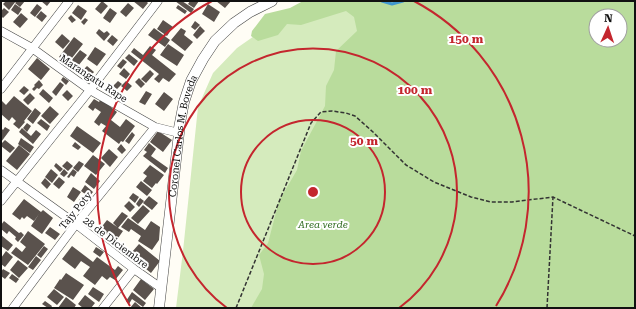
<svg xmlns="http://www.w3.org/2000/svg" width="636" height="309" viewBox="0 0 636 309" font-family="'Roboto Serif',serif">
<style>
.green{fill:#d5ebbd;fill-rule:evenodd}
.forest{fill:#b9dc9c;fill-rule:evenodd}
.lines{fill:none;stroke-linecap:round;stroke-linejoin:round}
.stream{stroke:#3f96cf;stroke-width:3}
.building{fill:#5a524d}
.minor-casing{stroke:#444;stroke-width:9}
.tertiary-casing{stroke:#444;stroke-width:11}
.path{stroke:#333;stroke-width:1.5;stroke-dasharray:4 2;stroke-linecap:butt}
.minor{stroke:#fff;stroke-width:8}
.tertiary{stroke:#fff;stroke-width:10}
.ring{fill:none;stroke:#c4262e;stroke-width:2}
.labels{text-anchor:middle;stroke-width:4;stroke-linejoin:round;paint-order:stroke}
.street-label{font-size:10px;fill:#111;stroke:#fff}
.park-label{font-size:10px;font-style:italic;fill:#2f6b1f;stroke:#fff}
.centre{fill:#c4262e;stroke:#fff;stroke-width:2}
.ring-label{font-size:12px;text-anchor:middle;font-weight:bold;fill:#c4262e;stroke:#fff;stroke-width:4;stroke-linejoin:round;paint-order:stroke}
</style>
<rect width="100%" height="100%" fill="#fffdf5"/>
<path class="green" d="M311,1H635V308H176L183,251L198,107L213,73L237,48L267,27ZM596,16H620V40H596Z"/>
<path class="forest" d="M303,1H635V308H251L262,289L264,274L259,255L268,243L279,201L297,170L301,151L325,106L326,86L334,70L336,51L357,31L354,17L346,11L301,25L287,24L278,35L258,41L251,36L252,31L265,14L290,8ZM596,16H620V40H596Z"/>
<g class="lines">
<path class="stream" d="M382,1L392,4L403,1"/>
</g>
<path class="building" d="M6,1H16L9,10L3,4Z
M17,1H25L20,7L15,3Z
M41,1H51L47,6Z
M102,1L108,6L101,14L95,9Z
M133,1H146L148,3L143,9Z
M175,1H182L194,9L191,13Z
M190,1H199L194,8L188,4Z
M216,1H231L225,8Z
M128,3L134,8L126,17L120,12Z
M15,4L22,9L18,15L11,10Z
M37,4L42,8L35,17L30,13Z
M208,4L220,12L214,22L202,14Z
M78,5L87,11L81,20L72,13Z
M178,5L187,11L185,14L176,8Z
M4,8L9,12L3,18L1,16V11Z
M110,8L117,13L110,23L103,18Z
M41,11L47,16L42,22L36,17Z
M21,13L28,19L20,28L13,22Z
M71,15L76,20L72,23L68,18Z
M85,18L88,20L84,25L81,22Z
M163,20L173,27L167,36L157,29Z
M195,21L200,25L195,30L191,27Z
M200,26L205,31L197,39L193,35Z
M154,28L170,40L165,47L148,35Z
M181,28L186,31L184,35L193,42L185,51L171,40Z
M99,29L104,33L107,31L110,34L104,41L96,33Z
M62,34L70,41L63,49L55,42Z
M112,35L118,40L113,46L107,41Z
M74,37L83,44L68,63L59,57Z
M168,44L184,55L177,66L160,55Z
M150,46L156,50L152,55L176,74L169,82L163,78L159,83L154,79L159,74L131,52L134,48L143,55Z
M95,47L106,54L97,66L87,59Z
M80,50L87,55L78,66L71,61Z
M129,54L138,61L134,66L125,58Z
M37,58L50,69L41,80L28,69Z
M123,59L127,62L121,69L117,66Z
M87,66L94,72L90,77L82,71Z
M124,68L130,74L126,79L119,74Z
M150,70L154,74L146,83L141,79Z
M63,77L69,81L66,85L61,80Z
M139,78L145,84L141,88L135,82Z
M39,80L43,85L39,89L37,88L34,91L32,89L35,86L34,85Z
M118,81L122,84L117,89L113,86Z
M126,81L132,86L127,91L121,86Z
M60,82L64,85L56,96L52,92Z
M24,86L29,90L24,95L19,91Z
M43,89L53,98L49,103L39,94Z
M67,90L73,96L68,101L62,95Z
M146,91L152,94L145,105L139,102Z
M164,92L173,99L164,111L155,104Z
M30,93L35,98L28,105L23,100Z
M14,96L32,111L24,121L25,122L19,129L13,124L16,121L12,117L9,121L1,114V102L2,101L6,105Z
M94,99L99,102L101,99L117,112L111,120L120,127L126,119L135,126L123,142L121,141L119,144L102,131L106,126L101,123L99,126L94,122L101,112L95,108L93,111L88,107Z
M50,106L59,114L50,124L41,116Z
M35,108L41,113L33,124L27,119Z
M41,119L50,126L47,131L37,123Z
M27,123L31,126L27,132L23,128Z
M77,126L101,143L93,153L70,136Z
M5,127L10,130L1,142V128L3,130Z
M22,128L31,136L36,130L41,134L33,144L19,132Z
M158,131L172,140L163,152L150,142Z
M132,132L135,135L129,144L125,141Z
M21,138L34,147L30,153L18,144Z
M5,140L15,148L10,153L1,146V144Z
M75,142L81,147L78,150L72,146Z
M149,143L156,149L151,156L168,168L165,173L143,156L147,152L144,150Z
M121,144L126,150L122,154L117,149Z
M19,145L30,154L17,170L6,161Z
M109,149L118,157L110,167L101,158Z
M93,155L105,164L96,175L84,166Z
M67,161L73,166L68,171L62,166Z
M79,161L84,164L78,172L73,168Z
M56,163L63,169L60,172L54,166Z
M150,165L164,175L157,184L156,183L152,188L143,181L147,176L143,173Z
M51,169L58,175L52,183L45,177Z
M64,169L68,173L64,177L60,174Z
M73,169L77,172L74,177L71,175L69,178L67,177Z
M91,173L100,181L94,189L85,182Z
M59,177L65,182L59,189L53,184Z
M45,178L51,184L47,189L41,183Z
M141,181L152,190L147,196L136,187Z
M85,185L93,192L89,197L81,191Z
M73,187L81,192L74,202L67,197Z
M133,193L139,197L135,203L129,198Z
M149,196L158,203L152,210L143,203Z
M140,198L144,201L139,207L136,204Z
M24,199L41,212L43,210L53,218L42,234L31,226L39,214L34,221L27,216L24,219L22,217L20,220L12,214Z
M80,199L84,202L79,208L76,205Z
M129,201L135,207L130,212L124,206Z
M143,205L150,211L138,224L131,218Z
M122,212L128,216L118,228L123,231L116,241L100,229L107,220L117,227L113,223Z
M128,218L145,230L151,221L160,227L159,240L152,250L138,241L141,236L131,229L129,232L121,227Z
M4,221L19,233L21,232L24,235L18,242L15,239L16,237L9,231L7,234L1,229V225Z
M50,227L60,234L55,240L45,233Z
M28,231L45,244L28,265L11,253L16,247L22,252L26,247L20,242Z
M1,235L13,245L8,251L1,246Z
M139,244L160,261L151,273L140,264L143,260L132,252Z
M44,246L48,249L41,258L37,255Z
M72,246L93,262L97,257L115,270L118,266L123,270L115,280L110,277L107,280L102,276L95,285L83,276L90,267L81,261L75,269L62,259Z
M96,247L104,252L100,257L93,252Z
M6,251L13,257L5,267L1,264V258Z
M36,256L41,260L33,270L28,267Z
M18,260L28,268L19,278L10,270Z
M3,269L10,273L5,279L1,276V272Z
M66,273L84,285L73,300L54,288L60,279L61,280Z
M12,274L19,279L16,283L9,278Z
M141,279L154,289L145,300L133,290Z
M93,287L104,294L99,302L88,294Z
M54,289L64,297L57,305L47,297Z
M132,292L146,303L143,307L132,299L129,304L126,301Z
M85,295L95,303L91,308H83L78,304Z
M66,297L76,305L74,308H58Z
M45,301L52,306L51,308H48L42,304Z
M135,302L142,308H130Z"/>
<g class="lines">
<defs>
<path id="minor" d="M1,31L32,48L90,90L155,127L179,133
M1,89L69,1
M1,170L76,224L134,269L161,288
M1,201L90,90L158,1
M13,308L76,224L155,127
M103,308L134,269"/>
<g id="tertiary">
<path id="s1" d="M159,308L179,133V128L184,102L191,81L203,59L215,41L234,23L250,12L272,1"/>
</g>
</defs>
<use href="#minor" class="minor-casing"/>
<use href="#tertiary" class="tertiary-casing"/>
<path class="path" d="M236,308L311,123L321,112L332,111L346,113L355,116L373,132L406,165L434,182L471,197L491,202H512L553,197L635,236
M547,308L553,197"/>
<use href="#minor" class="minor"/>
<use href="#tertiary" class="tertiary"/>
</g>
<g class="ring">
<circle cx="313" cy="192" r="72"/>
<path d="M227 308A144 144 0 1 1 399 308"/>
<path d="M130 306A216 216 0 0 1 212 1M414 1A216 216 0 0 1 496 306"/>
</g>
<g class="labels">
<g class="street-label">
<text transform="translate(94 78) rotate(33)" y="4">Marangatu Rape</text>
<text dy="4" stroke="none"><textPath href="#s1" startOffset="174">Coronel Carlos M. Boveda</textPath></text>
<text transform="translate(75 210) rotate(-51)" y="4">Tajy Poty</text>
<text transform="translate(116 242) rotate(37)" y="4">28 de Diciembre</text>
</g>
<g class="park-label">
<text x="323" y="228">Area verde</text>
</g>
</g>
<circle cx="313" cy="192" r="6" class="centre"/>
<g class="ring-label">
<text x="466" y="43">150 m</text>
<text x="415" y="94">100 m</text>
<text x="364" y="145">50 m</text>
</g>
<rect width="636" height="309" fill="none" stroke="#111111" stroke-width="4"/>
<g transform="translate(608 28) rotate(3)"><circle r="19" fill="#ffffff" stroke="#a0a0a0"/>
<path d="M0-3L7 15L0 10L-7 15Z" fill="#c4262e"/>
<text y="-6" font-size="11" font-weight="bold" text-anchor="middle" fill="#111111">N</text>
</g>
</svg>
